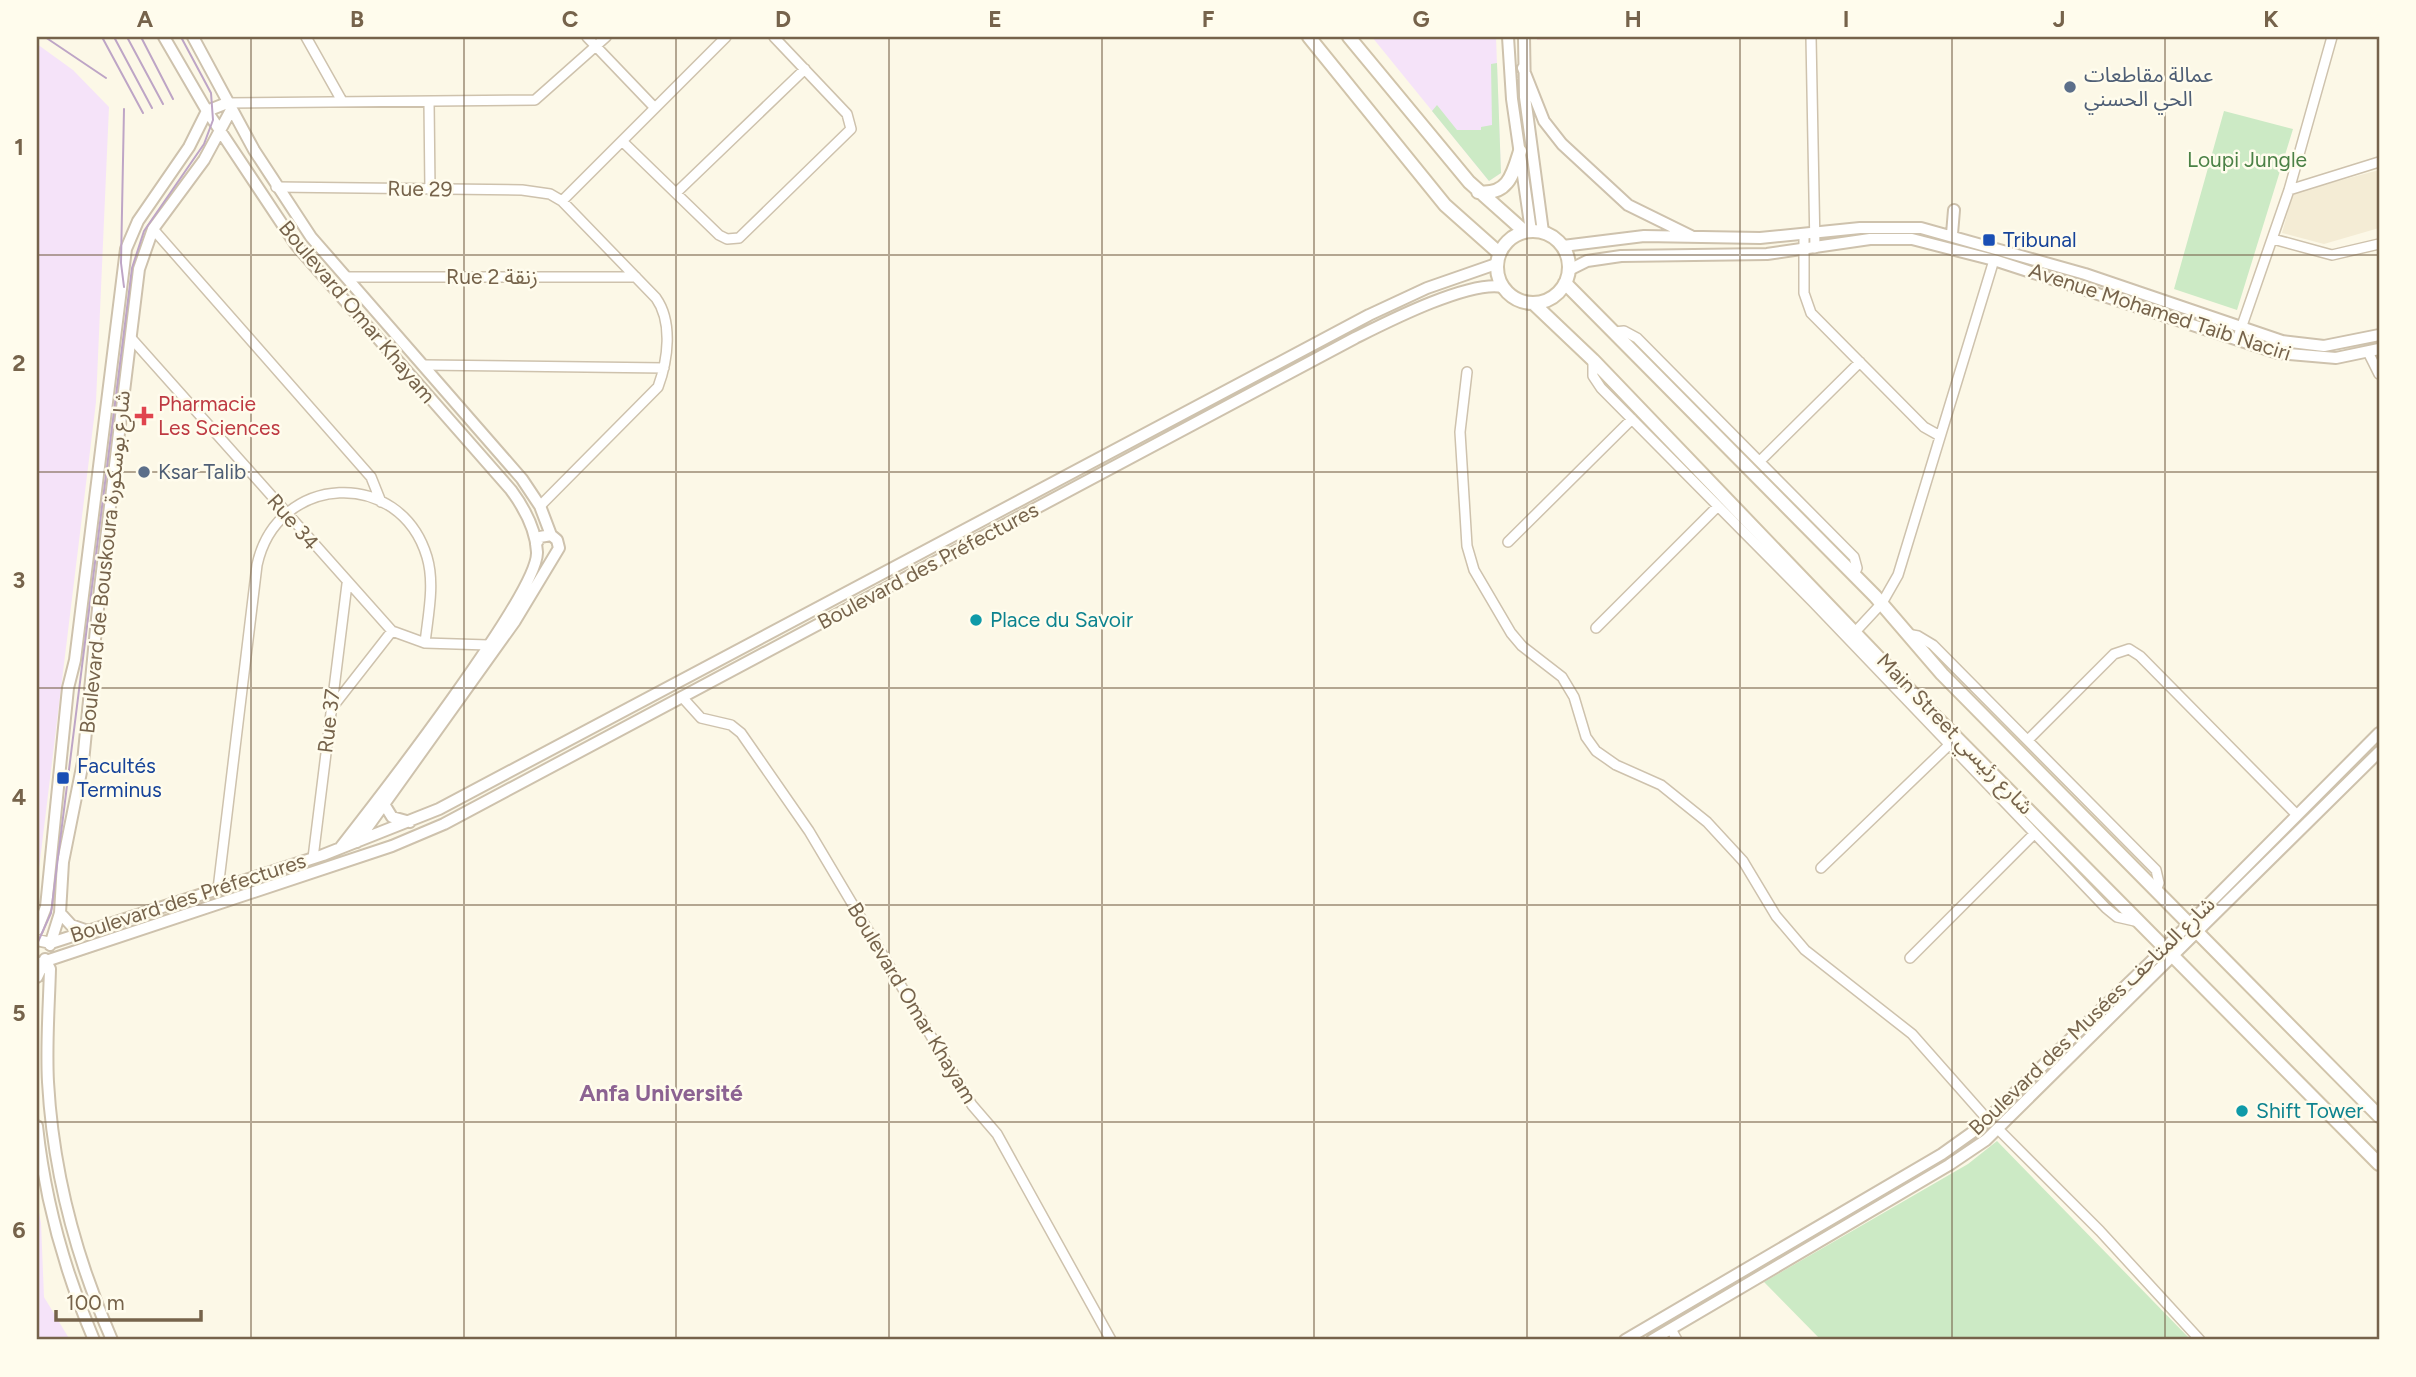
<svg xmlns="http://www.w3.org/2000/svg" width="2416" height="1377" viewBox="0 0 2416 1377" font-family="Figtree,'Noto Sans Arabic',sans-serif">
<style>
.residential{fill:#f4ecd5}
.education{fill:#f5e3f9}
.medical{fill:#faddda}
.green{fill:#cceac5}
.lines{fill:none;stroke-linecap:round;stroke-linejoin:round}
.minor-casing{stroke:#cec2ad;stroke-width:12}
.tertiary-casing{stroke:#cec2ad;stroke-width:14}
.secondary-casing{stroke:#d1c4aa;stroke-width:16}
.minor{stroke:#fff;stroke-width:9}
.tertiary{stroke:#fff;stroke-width:10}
.secondary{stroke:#fff;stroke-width:12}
.tram{stroke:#bea5c6;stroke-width:2}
.grid{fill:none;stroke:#76634b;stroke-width:2;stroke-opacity:0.55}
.service-dot{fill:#5c6f8a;stroke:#fffced;stroke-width:2.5}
.transit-dot{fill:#1a4fb4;stroke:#fffced;stroke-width:2.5}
.health-dot{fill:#e0444e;stroke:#fffced;stroke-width:2.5}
.culture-dot{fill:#0f9aa8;stroke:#fffced;stroke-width:2.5}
.labels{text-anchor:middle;stroke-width:5;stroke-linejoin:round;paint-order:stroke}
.service-label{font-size:21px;fill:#4e5e75;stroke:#fffced;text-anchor:start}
.park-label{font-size:21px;fill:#4b8146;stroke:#fffced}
.street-label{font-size:21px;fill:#76634b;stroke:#fffced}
.transit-label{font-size:21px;fill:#164399;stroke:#fffced;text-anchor:start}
.health-label{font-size:21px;fill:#be3a42;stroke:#fffced;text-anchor:start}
.culture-label{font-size:21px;fill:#0d838f;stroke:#fffced;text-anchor:start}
.neighbourhood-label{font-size:23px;font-weight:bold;fill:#8c6392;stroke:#fffced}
.neatline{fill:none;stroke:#76634b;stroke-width:2.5}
.grid-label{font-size:23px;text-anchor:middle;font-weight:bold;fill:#76634b}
</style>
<rect width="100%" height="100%" fill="#fcf8e7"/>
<path class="residential" d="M2379,170V228L2324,244L2282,233L2293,193Z"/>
<path class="education" d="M1372,37H1496L1501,173L1489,181Z
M37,44L73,70L109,107L96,402L37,885Z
M37,1202L41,1223L44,1297L70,1340H37Z"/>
<path class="medical" d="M1537,37H1726L1537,40Z"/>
<path class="green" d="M1497,63L1501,173L1489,181L1432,111L1437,105L1457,130H1481V127L1492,125L1491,64Z
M2224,111L2293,129L2237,310L2174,289Z
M1997,1141L2191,1340H1821L1764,1282L1968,1164Z"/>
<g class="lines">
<defs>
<path id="minor" d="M306,37L342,101
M587,37L655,108
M1811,37L1815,248
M429,102L430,190
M227,103L535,100L606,37
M622,141L719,235L727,239L739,238L851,129L847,114L774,37
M276,187L522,190L550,194L562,201L656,298C673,322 668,360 658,387L540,506
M2289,190L2379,162
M676,193L805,69
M562,201L726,37
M153,229L371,477L381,502
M1804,235V293L1811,313L1924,427L1940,436
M2273,239L2332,255L2379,244
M347,277H636
M1614,332L1624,331L1637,338L1854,557L1857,568L1854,575
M131,338L392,631L425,643L488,645
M2237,340L2289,190L2332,37
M2368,352L2379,374
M1593,360V376L1601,388L1813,602L2106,908L2117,917L2139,922
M423,365L664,368
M1467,372L1460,432L1467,546L1474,570L1511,633L1522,646L1562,677L1574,697L1586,737L1596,751L1616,765L1661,785L1707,822L1743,861L1776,916L1805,950L1912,1034L1988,1120
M1760,461L1860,362
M1508,542L1632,419
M1596,628L1718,506
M1856,631L1882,603L1898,575L1994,260
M1907,634L1918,636L1933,645L2156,870L2159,883L2156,891
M682,697L701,718L731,725L741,733L809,831L972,1105L997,1134L1111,1340
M331,709L392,631
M2028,740L2114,654L2129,649L2140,656L2297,815
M313,858L347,584
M1821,868L1949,745
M218,889L257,565C277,473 400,467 427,557C435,584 428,615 425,643
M1910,958L2034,834
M1998,1129L2100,1231L2200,1340
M1671,1329L1677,1340"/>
<path id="tertiary" d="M164,37L207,111L296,245L511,490C525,509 536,529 537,552C539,593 373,806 340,848
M193,37L254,150L311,237L522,479L540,506L551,535
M1508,37L1512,99L1531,231
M1524,37L1525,97L1543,232
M1523,68L1544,121L1562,144L1628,205L1691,236
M1952,234L1954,210
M1563,246L1644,236L1760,238L1860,228H1921L2085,274L2282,341L2324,346L2379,335
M1569,270L1587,261L1621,256L1767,254L1870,239H1912L1994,260L2278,353L2336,358L2379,349
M384,804L392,817L410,822
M357,842L515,621L559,548L557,540L551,535L540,537L536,544
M60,913L71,925L88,931
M37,930L46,907L68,688L75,660L126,249L138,221L189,147L207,111L227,103
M37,940L51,943L323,855L439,809L1369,315L1427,288L1496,264
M50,945L60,913L63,862L83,762L100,588L139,269L153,229L204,160L231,110
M45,959L50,969C49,1006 46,1044 48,1082C53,1171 76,1258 112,1340
M37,964L392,846L444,824L1355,338C1387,322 1469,280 1503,287
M37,977L45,960
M37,1126C45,1201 65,1272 94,1340
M1625,1340L1942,1154L1977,1129L2165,948L2379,733
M1652,1340L1949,1165L1986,1140L2379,752"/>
<path id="secondary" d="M1309,37L1445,205L1499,253
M1349,37L1469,182L1524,231
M1478,192C1508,196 1513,174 1520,151
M1497 267a36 36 0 1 1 72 0a36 36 0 1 1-72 0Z
M1565,283L1875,596L1942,674L2379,1116
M1533,303L1593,360L1923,704L2379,1164"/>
</defs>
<use href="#minor" class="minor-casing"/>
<use href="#tertiary" class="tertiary-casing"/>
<use href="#secondary" class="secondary-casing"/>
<use href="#minor" class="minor"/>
<use href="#tertiary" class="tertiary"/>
<use href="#secondary" class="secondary"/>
<path class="tram" d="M45,37L106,78
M102,37L143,113
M114,37L152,108
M127,37L163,104
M141,37L173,99
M124,287L121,263L124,109
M37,944L51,913L132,268L144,231L204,144L213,120L211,93L181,37"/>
</g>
<path class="grid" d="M251,37V1340M464,37V1340M676,37V1340M889,37V1340M1102,37V1340M1314,37V1340M1527,37V1340M1740,37V1340M1952,37V1340M2165,37V1340M37,255H2379M37,472H2379M37,688H2379M37,905H2379M37,1122H2379"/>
<g class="service-dot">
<circle cx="2070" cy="87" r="7"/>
<circle cx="144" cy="472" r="7"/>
</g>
<g class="transit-dot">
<rect x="1982" y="233" width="14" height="14" rx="3.5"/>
<rect x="56" y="771" width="14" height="14" rx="3.5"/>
</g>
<path class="health-dot" d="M140.5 405.5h7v7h7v7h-7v7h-7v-7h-7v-7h7z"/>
<g class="culture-dot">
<circle cx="976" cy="620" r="7"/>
<circle cx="2242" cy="1111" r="7"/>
</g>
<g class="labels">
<g class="service-label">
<text x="2084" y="82">عمالة مقاطعات<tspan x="2084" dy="24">الحي الحسني</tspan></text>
<text x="158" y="479">Ksar Talib</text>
</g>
<g class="park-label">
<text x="2247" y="167">Loupi Jungle</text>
</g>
<g class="street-label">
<text transform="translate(420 189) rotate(1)" y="7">Rue 29</text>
<text x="492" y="284">Rue 2 زنقة</text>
<text transform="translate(357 312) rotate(50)" y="7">Boulevard Omar Khayam</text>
<text transform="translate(2160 312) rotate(18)" y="7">Avenue Mohamed Taib Naciri</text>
<text transform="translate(293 522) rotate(49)" y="7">Rue 34</text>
<text transform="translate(105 562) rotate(-84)" y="7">Boulevard de Bouskoura شارع بوسكورة</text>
<text transform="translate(928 566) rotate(-28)" y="7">Boulevard des Préfectures</text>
<text transform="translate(329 721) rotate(-83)" y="7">Rue 37</text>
<text transform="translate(1955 734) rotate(46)" y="7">Main Street شارع رئيسي</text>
<text transform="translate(188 898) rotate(-18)" y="7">Boulevard des Préfectures</text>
<text transform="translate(912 1003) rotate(59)" y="7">Boulevard Omar Khayam</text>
<text transform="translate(2092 1016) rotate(-44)" y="7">Boulevard des Musées شارع المتاحف</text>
</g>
<g class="transit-label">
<text x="2003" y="247">Tribunal</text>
<text x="77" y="773">Facultés<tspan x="77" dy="24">Terminus</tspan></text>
</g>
<g class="health-label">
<text x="158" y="411">Pharmacie<tspan x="158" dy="24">Les Sciences</tspan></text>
</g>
<g class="culture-label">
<text x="990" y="627">Place du Savoir</text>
<text x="2256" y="1118">Shift Tower</text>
</g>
<g class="neighbourhood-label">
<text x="661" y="1101">Anfa Université</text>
</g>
</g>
<rect width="2416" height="1377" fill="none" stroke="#fffced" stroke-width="77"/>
<path d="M56 1310v10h145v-10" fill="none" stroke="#76634b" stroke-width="3.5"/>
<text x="66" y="1310" font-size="21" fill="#76634b" stroke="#fffced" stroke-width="5" paint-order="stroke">100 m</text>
<rect x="38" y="38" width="2340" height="1300" class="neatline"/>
<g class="grid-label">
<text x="145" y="27">A</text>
<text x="357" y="27">B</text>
<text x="570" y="27">C</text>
<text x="783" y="27">D</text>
<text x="995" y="27">E</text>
<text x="1208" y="27">F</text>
<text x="1421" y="27">G</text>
<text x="1633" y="27">H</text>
<text x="1846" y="27">I</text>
<text x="2059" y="27">J</text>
<text x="2271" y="27">K</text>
<text x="19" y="155">1</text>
<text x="19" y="371">2</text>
<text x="19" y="588">3</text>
<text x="19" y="805">4</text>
<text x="19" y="1021">5</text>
<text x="19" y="1238">6</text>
</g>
</svg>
